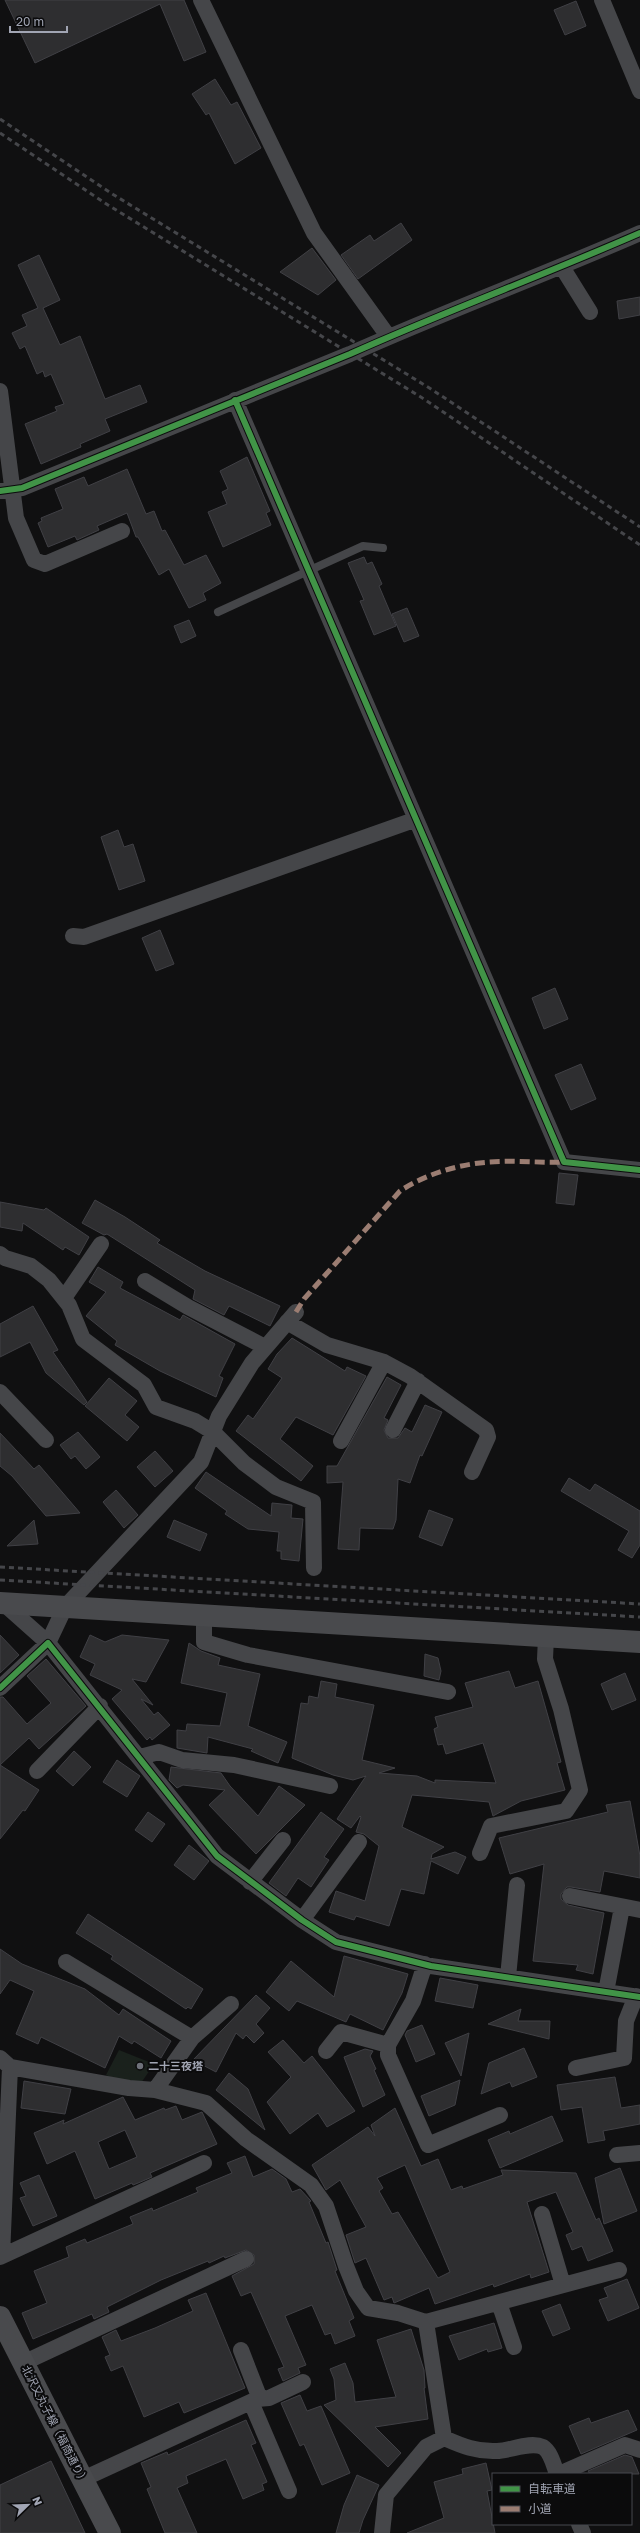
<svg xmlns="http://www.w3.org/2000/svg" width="640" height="2533" viewBox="0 0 640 2533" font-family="'Golos Text','Noto Sans JP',sans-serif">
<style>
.green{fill:#1a211c}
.building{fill:#2e2e30;stroke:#404045;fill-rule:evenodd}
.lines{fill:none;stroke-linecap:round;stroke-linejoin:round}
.lane{stroke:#454649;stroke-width:8}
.street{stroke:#454649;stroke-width:16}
.secondary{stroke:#494a4d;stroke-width:22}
.rail{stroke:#45464a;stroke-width:3;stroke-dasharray:5 4;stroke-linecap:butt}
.quiet{stroke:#9b7d72;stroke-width:5;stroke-dasharray:10 5;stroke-linecap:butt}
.cycleway-casing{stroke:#0b0b0c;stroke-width:8}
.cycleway{stroke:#419447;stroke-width:6}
.poi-dot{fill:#6e717a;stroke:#0b0b0c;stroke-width:1.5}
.labels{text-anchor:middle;stroke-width:4;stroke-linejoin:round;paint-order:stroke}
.poi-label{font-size:11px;font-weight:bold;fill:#a1a5b3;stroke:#0b0b0c;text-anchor:start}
.street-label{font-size:11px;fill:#a1a5b3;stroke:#0b0b0c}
</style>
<rect width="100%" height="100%" fill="#101011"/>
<path class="green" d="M119,2050L154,2064L141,2083L121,2082L106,2075Z"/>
<path class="building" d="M5,0H184L206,52L184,61L160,4L35,63Z
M576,1L586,26L565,35L554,10Z
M215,79L231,105L237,102L261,148L235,164L209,113L206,115L192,94Z
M401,223L412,240L358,279L341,255L370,235L374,241Z
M312,248L336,280L318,295L280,272Z
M39,255L60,300L43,308L60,345L80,336L105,399L140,385L147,402L105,419L110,431L80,444L81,447L41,464L25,424L57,411L55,407L64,404L51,374L45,377L43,371L37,374L25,346L20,349L12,333L27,326L22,315L38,308L18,265Z
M640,297V315L619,319L617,301Z
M247,457L270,511L266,513L271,525L223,547L208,512L227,504L222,492L228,489L220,471Z
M127,469L146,514L154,511L162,531L165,530L184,565L206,555L221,583L203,593L206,600L189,608L169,569L159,575L138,537H136L127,513L97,526L99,530L77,540L75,536L48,547L38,523L42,521L41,518L63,509L55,489L84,477L88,486Z
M364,557L367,564L372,562L382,584L379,586L396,626L374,635L360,601L364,600L348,563Z
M407,608L419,636L404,642L392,614Z
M189,620L196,636L181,643L174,626Z
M118,830L124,847L133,844L145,881L119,890L101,837Z
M160,930L174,964L156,971L142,938Z
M555,988L568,1019L544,1029L532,998Z
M581,1064L596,1099L571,1110L555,1075Z
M559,1173L578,1175L574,1205L556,1203Z
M95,1200L125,1217L160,1240L157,1243L205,1271L280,1306L270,1326L229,1306L224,1315L193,1299L195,1290L107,1234L104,1235L82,1223Z
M0,1202L44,1210L46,1208L89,1237L79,1255L65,1247L63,1250L23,1223L22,1231L0,1227Z
M98,1267L123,1282L120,1288L180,1320L183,1315L235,1344L219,1376L223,1378L216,1397L160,1371L115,1345L117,1341L86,1316L106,1292L89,1282Z
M33,1306L58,1350L53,1352L87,1402L84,1405L46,1373L30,1342L0,1357V1324Z
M292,1338L345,1371L347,1367L366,1376L333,1435L296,1417L280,1439L313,1466L301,1481L236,1431L248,1415L253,1419L282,1378L268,1369L277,1354Z
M387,1377L401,1385L384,1418L388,1420L384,1430L388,1438H398L405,1428L412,1432L425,1405L442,1412L422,1456L420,1455L410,1483L398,1479L396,1520L393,1529L360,1528L359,1550L338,1549L343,1482L327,1483V1466H337Z
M109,1378L137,1401L125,1415L139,1427L127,1441L85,1406Z
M78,1432L100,1457L86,1469L75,1456L71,1459L60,1445Z
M0,1433L34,1469L39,1465L80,1513L46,1516L12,1476L0,1466Z
M155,1451L173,1471L155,1487L137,1467Z
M206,1472L271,1516L272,1503L292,1505L291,1518L303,1519L299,1561L281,1559V1551H277L279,1532L248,1529L225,1514L227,1511L195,1488Z
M569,1478L590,1491L595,1484L640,1511V1545L632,1558L618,1550L629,1531L561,1491Z
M116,1490L138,1515L124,1528L103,1502Z
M429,1510L453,1519L442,1546L419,1537Z
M34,1520L38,1544L7,1546Z
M174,1520L207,1534L200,1551L167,1537Z
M0,1635L19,1655L0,1673Z
M90,1635L105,1642L122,1635L169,1640L146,1682L132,1679L153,1705L141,1699L154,1715L158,1712L170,1725L152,1740L150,1737L147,1740L112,1699L122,1690L90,1675L95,1664L80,1657Z
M189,1643L201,1651L220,1658L218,1665L260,1674L248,1726L287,1742L278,1763L251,1751L253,1749L208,1737L207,1753L177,1748V1730L186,1731L187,1724L220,1726L227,1693L181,1683Z
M425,1654L438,1658L441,1671L439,1680L424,1676Z
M46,1659L86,1706L39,1749L29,1738L0,1765L39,1790L25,1811L23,1810L0,1839V1697H3L27,1724L51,1703L27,1676Z
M509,1671L515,1688L538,1681L561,1762L557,1763L565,1790L521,1801L493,1816L489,1802L412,1795L402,1827L444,1847L432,1854L431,1859L455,1852L466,1857L458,1874L431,1861L424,1894L401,1889L389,1926L356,1916L354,1920L329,1912L336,1891L365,1901L379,1846L364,1834L356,1832L361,1817L360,1816L351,1828L337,1819L366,1776L353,1780L333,1775L292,1758L301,1703L308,1704L309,1696L318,1698L321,1681L337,1684L335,1697L374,1705L362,1760L395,1768L379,1773L417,1776L435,1783V1780L496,1783L483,1743L446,1754L443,1744L438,1745L434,1729L438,1727L435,1717L473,1707L465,1683Z
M625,1673L636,1700L612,1710L601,1684Z
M74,1751L91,1767L73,1786L56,1771Z
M117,1760L140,1776L127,1797L103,1782Z
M171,1767L221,1773L230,1786L258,1816L279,1786L305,1805L256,1854L209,1805L225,1790L183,1785L177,1788L169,1780Z
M630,1801L640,1856V1878L604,1871L600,1892L571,1887H567L561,1894V1899L568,1905L604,1913L593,1974L576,1970L578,1965L533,1961L544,1864L510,1874L499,1838L608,1812L606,1805Z
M148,1812L165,1824L152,1842L135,1830Z
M321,1812L344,1829L324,1857L329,1860L311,1887L298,1878L286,1896L269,1883Z
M189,1845L209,1861L194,1880L174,1865Z
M88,1914L203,1989L191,2009L188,2007L186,2009L111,1959L113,1956L76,1933Z
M0,1949L22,1964L85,1989L119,2015L123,2009L171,2041L161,2058L134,2041L132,2044L119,2036L105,2068L41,2037L38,2044L16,2034L34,1991L10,1980L0,1994Z
M344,1956L408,1974L402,1993L383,2030L350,2014L346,2022L297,2001L289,2011L266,1992L291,1961L334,1997Z
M440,1978L478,1985L473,2008L435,2001Z
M256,1995L270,2008L256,2024L264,2033L254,2043L246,2035L243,2039L236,2033L216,2072L193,2060Z
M521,2009L518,2021H550L549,2039L488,2024Z
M422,2025L435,2054L416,2062L405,2035L407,2031Z
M469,2033L461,2076L445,2043Z
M283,2040L304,2063L312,2056L355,2111L327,2127L318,2113L290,2134L267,2102L291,2077L268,2052Z
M524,2048L537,2077L512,2087L510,2082L481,2094L489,2063Z
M365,2049L373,2051L370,2056L376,2069L374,2070L385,2095L363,2107L344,2057Z
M229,2073L248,2089L265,2130L216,2090Z
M615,2077L621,2108L640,2105V2124L603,2131L605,2140L588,2143L582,2107L561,2110L557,2085Z
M460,2080L455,2105L429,2116L421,2096Z
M24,2081L71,2089L65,2114L21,2108Z
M123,2097L135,2120L164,2108L165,2110L176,2106L182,2120L202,2112L217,2144L150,2173L152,2177L138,2183L133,2185L132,2183L95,2199L75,2151L47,2164L34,2133L64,2120L63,2124ZM125,2130L137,2157L109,2169L98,2142Z
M395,2108L421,2166L438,2159L451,2190L462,2186L463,2189L503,2175L501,2170L576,2173L596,2220L599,2218L613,2251L588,2261L582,2246L572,2250L566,2235L573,2232L556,2192L527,2202L549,2272L531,2278L530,2274L494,2287L493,2284L435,2304L429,2288L394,2303L392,2297L384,2300L366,2258L355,2263L346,2235L366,2227L340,2180L326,2190L312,2165L368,2127L375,2136L371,2125ZM405,2165L450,2272L438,2278L398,2212L392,2214L379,2191L383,2188L377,2178Z
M552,2116L563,2141L500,2168L488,2140L509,2131L510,2134Z
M245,2156L253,2177L272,2169L286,2179L292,2192L300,2189L311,2201L309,2202L326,2243L328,2242L337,2270L335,2271L354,2318L349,2321L355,2336L335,2344L331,2333L325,2335L312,2305L285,2316L306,2365L298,2368L300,2373L283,2381L278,2369L284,2367L251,2292L241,2296L232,2276L254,2264V2255L246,2250L225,2258L224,2256L209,2263L208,2261L161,2280L107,2307L109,2312L94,2319L92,2314L33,2339L22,2313L47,2303L34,2271L69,2257L66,2247L85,2239L87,2243L133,2224L130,2217L152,2208L153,2211L198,2192L196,2188L232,2173L227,2163Z
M620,2168L637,2211L604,2224L595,2178Z
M39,2175L57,2216L33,2226L20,2198L26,2196L20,2183Z
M627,2279L639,2308L608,2321L599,2300L608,2297L604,2288Z
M206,2293L245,2388L184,2413L179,2402L144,2417L123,2366L111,2371L105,2357L110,2355L102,2337L116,2330L121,2341L155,2328L193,2311L188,2300Z
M560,2304L570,2329L553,2336L542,2311Z
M494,2323L502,2348L488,2352L487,2349L459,2360L449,2336Z
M411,2329L424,2370L425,2388H424L428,2419L375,2427L401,2453L388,2467L324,2405L336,2400L334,2379L330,2369L345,2363L353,2383L355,2402L396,2397L377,2340Z
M300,2395L307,2411L321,2406L350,2473L322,2485L304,2444L300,2446L281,2403Z
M628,2410L637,2430L581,2454L569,2426L589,2418L591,2423Z
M246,2420L256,2443L251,2445L267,2482L262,2484L264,2490L243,2499L226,2459L186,2476L188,2483L177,2488L197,2533H165L147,2489L151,2487L141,2463L167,2452L168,2455Z
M625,2455L632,2457L639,2474H590L588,2471Z
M51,2461L85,2533H0V2485Z
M486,2463L492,2490L487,2491L495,2533H407L444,2518L434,2482L463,2474L462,2469Z
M357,2475L379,2485L363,2520L359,2533H336L344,2505Z"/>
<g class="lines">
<path class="lane" d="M218,612L363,546L383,548"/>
<path class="street" d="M201,0L314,233L388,336
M602,0L640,91
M562,267L590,312
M0,391L16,518L34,560L45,564L122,531
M235,400L564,1162L640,1170
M0,491L22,488L350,354C446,311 544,275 640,233
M73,936L84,937L414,820
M0,1254L5,1258L31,1266L49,1280L69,1305L83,1339L144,1385L156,1407L195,1421L213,1432L244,1463L276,1487L313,1502L314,1568
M145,1281L188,1307L265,1347
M64,1298L101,1244
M287,1322L327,1345L384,1362L410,1376L486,1430L488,1437L472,1472
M0,1392L46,1440
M393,1430L418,1381
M341,1441L384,1362
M3,1603L48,1643L65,1607L201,1462L219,1416L252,1363L296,1312
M204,1616V1642L248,1655L448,1692
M0,1688L48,1643L217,1856L302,1920L336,1942L431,1966L640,1997
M140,1757L159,1752L182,1760L234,1765L330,1786
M37,1771L100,1706
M480,1853L491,1826L566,1811L580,1790L561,1709L545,1659L546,1637
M250,1882L283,1840
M570,1896L640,1910
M302,1920L359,1842
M425,1964L413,2001L388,2045V2055L428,2145L500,2115
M508,1977L517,1885
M606,1992L622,1907
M192,2038L231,2004
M326,2051L341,2032L388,2045
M0,2058L10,2067L129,2088L155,2090L192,2038L66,1962
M576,2068L624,2058L626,2021L636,1996
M155,2090L206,2103L246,2139L311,2185L326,2206L346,2266L356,2291L368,2308L398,2313L426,2322
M617,2155L640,2153
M542,2214L563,2285
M2,2256L10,2067
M0,2257L204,2163
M499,2303L514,2347
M241,2350L260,2399
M23,2363L246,2259
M251,2402L289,2491
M557,2474C554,2466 551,2452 543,2447C530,2441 510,2451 497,2451C477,2452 462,2446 444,2438L426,2322L619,2270
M559,2474L625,2445L640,2450
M83,2479L257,2399L269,2398L303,2382
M579,2524L583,2533
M382,2533L386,2495L426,2447L444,2438"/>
<path class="secondary" d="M0,1603L640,1642
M0,2317L110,2533"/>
<path class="rail" d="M0,119L114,195L431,389L640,527
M0,133L108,205L424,399L640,545
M0,1567L640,1604
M0,1580L640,1617"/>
<path class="quiet" d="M296,1312L304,1299L400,1191C426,1174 459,1164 490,1162C514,1160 539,1163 564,1162"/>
<defs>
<path id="cycleway" d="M235,400L564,1162L640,1170
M0,491L22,488L350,354C446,311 544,275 640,233
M0,1688L48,1643L217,1856L302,1920L336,1942L431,1966L640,1997"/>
</defs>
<use href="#cycleway" class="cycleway-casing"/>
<use href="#cycleway" class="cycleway"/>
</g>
<circle class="poi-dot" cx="140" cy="2066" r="4"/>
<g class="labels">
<g class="poi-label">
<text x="148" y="2070">二十三夜塔</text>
</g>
<g class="street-label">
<text transform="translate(55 2425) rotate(63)" y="4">北沢又丸子線（福商通り）</text>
</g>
</g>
<rect x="492" y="2473" width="140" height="52" fill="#0b0b0c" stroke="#47494f"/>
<rect x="500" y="2486" width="20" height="6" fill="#419447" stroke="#47494f"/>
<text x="528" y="2493" font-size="12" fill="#a1a5b3">自転車道</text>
<rect x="500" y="2506" width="20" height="6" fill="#9b7d72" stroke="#47494f"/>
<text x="528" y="2513" font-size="12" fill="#a1a5b3">小道</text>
<g transform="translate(28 2505) rotate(67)" stroke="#0b0b0c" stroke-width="3" paint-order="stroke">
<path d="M0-3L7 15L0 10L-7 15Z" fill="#a1a5b3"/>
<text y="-6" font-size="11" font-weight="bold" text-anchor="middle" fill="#a1a5b3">N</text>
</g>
<path d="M10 26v6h57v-6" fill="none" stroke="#a1a5b3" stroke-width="2"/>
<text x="16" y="26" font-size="12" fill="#a1a5b3" stroke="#0b0b0c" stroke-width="3" paint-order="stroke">20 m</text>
</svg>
